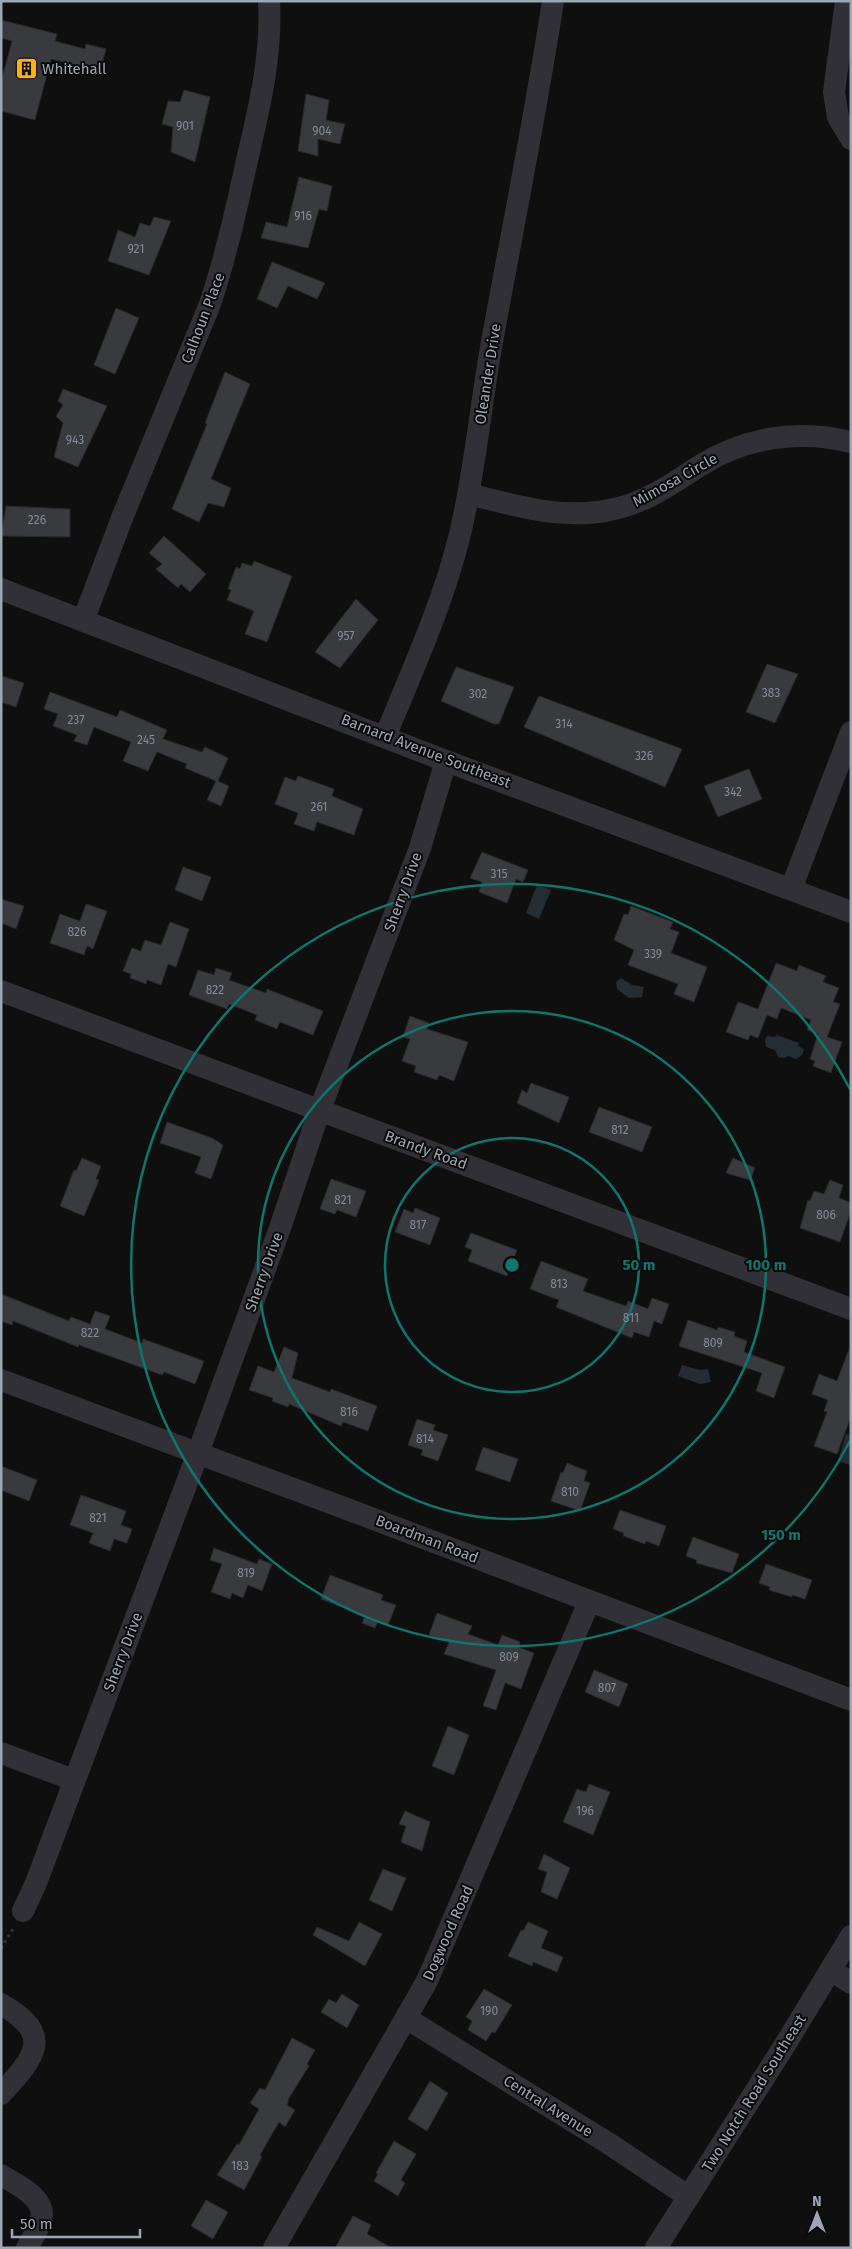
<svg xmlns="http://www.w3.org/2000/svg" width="852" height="2249" viewBox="0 0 852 2249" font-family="'Fira Sans',sans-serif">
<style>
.water{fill:#252d34}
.building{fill:#383a3e;stroke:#29292c}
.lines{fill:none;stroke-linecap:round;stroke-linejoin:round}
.path{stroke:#35373d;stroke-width:3;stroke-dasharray:2.5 4;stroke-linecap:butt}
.minor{stroke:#303036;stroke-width:22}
.ring{fill:none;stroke:#0f766e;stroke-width:2.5}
.labels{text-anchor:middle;stroke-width:4;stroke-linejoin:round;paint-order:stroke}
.number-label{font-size:12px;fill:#848a96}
.poi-label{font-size:15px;fill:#9ea5b3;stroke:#0a0a0b;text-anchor:start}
.street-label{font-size:15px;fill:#9ea5b3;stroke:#0a0a0b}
.centre{fill:#0f766e;stroke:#0a0a0b;stroke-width:2.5}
.ring-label{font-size:15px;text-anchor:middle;font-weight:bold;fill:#0f766e;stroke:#0a0a0b;stroke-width:4;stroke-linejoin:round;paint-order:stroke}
</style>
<rect width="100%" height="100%" fill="#0f0f10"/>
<path class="water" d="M537,885L551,890L539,919L526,913Z
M621,978L632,985L644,987L642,997L629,998L617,989L616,982Z
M776,1035L799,1043L798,1046L804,1049L802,1055L796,1059L788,1056L784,1058L778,1057L775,1050L766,1047L765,1040L767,1036L775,1037Z
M682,1365L700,1370L708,1369L711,1382L700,1384L678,1376Z
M846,1434L851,1435L850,1465L838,1461Z"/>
<path class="building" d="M1,20L57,34L55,41L85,49L86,44L106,49L100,71L51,59L35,120L1,111V82L12,41L1,38Z
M184,90L210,97L195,162L171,152L173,127L162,124L168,101L180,102Z
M306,94L329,100L326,120L345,124L340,144L318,139V156L298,151Z
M299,177L332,186L327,211L319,209L308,248L261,238L266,222L287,227Z
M154,217L171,221L149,275L108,261L118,230L135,237L140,223L150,226Z
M272,262L325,283L317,299L288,286L277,308L257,299Z
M116,308L139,318L115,374L94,365Z
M225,372L250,384L211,479L231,488L224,507L208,503L199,522L172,509L207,424L205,423Z
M63,389L107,406L78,467L54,457L63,423L56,416L63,405L58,401Z
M6,506L70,509V537L1,536Z
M164,536L206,574L190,592L181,584L178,588L156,569L162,564L149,553Z
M254,561L292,576L267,642L245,634L254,611L227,600L231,590L228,589L236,567L240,569L242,563L252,566Z
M356,599L378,620L340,668L315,652Z
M767,664L798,674L775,723L746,712Z
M456,667L514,687L499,724H494L441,701Z
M1,676L24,683L16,707L1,702Z
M50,692L117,717L120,710L167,730L163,739L202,752L205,747L228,758L218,781L229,786L221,806L207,800L216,781L185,768L187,764L157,752L148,771L123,761L131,742L94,727L87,745L74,741L77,735L53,726L58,714L44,709Z
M539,696L682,749L665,787L524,727Z
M749,769L762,799L718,817L704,786Z
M298,776L334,789L332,796L363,809L354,835L317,822L314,831L294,824L298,813L275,804L285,777L296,781Z
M482,852L528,870L523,882L516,879L507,903L479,892L482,882L470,878Z
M183,867L211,877L202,901L175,890Z
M1,899L24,906L16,929L1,923Z
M86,904L107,911L93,949L87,946L84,955L50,943L60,914L80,921Z
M631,906L673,922L670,929L679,932L671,953L707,967L694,1002L674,994L678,984L628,965L634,950L614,940L624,914L628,915Z
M170,922L189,929L176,967L168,964L161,985L147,980L146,984L130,978L131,974L123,971L132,948L141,951L145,940L161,945Z
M776,963L797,971L799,965L826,976L823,982L839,988L833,1002L840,1004L827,1037L842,1042L831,1073L813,1066L815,1061L810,1059L818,1034L807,1030L811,1020L781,1008L777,1019L767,1015L758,1038L750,1035L748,1040L726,1032L738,1002L758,1009Z
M216,968L232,973L229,980L266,993L267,989L323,1011L313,1035L280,1022L277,1029L255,1020L257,1015L229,1004L227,1009L189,995L198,970L214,975Z
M410,1016L429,1023L427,1029L468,1042L454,1081L439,1075L437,1080L414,1072L416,1066L402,1061L410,1039L403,1037Z
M531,1083L569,1097L559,1123L517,1103L522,1090L527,1093Z
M599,1107L652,1127L642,1152L589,1132Z
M167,1122L212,1138L223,1145L211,1179L195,1173L201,1157L160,1143Z
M82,1158L101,1166L96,1179L99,1180L84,1216L60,1206L74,1170L76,1171Z
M733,1158L755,1168L750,1180L726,1173Z
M331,1179L366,1191L356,1217L337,1210L335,1214L320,1209Z
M830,1180L843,1185L839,1198L851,1203V1211L840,1242L800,1228L808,1200L810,1201L814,1191L824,1194Z
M415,1208L440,1218L430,1245L395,1232L404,1209L413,1213Z
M471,1233L517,1250L507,1276L468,1261L472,1250L465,1247Z
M541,1261L588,1279L583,1291L626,1306L628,1301L648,1309L652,1298L669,1304L662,1324L654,1321L649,1337L634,1332L632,1338L556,1307L559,1300L530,1289Z
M1,1294L69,1321L71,1317L90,1324L95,1311L110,1316L105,1329L142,1343L143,1339L204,1361L195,1384L164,1372L162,1375L79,1345L78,1347L13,1321L12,1325L1,1321Z
M688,1320L717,1330L718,1327L735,1332L734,1336L747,1341L744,1352L785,1367L774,1398L756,1391L762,1373L679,1346Z
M284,1347L298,1353L292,1378L330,1392L331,1389L377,1406L368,1431L343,1422L341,1426L289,1404L288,1407L272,1401L273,1398L249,1390L258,1366L274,1372Z
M849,1349L851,1417L837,1454L814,1446L827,1412L824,1411L828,1400L812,1394L819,1374L837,1381Z
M417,1419L435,1425L433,1430L448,1435L438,1461L421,1455L423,1450L408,1445Z
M483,1447L518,1459L510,1482L475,1470Z
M567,1463L587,1471L584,1481L590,1483L580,1511L551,1501L561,1472L563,1473Z
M1,1466L37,1480L29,1501L1,1490Z
M81,1495L126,1511L121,1525L132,1529L127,1543L114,1539L110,1551L89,1543L93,1533L70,1525Z
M620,1510L666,1526L659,1546L646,1541L645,1544L623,1536L624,1533L613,1529Z
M693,1537L739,1554L732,1573L696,1563L697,1560L686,1556Z
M214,1548L257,1564L259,1559L272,1564L262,1591L248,1585L243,1598L232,1593L230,1599L211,1592L222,1564L210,1560Z
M766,1564L812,1580L805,1599L792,1595V1597L769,1590L770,1587L759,1583Z
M330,1575L383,1595L381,1600L396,1605L388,1625L378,1621L375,1628L362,1623L365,1616L321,1599Z
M437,1613L472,1626L468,1634L498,1645L502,1635L520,1642L518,1647L534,1653L521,1689L505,1683L496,1710L483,1706L496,1670L444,1654L449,1642L429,1635Z
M594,1670L628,1684L619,1707L585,1692Z
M448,1726L469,1735L454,1775L432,1766Z
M589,1784L610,1792L593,1835L563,1822L577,1789L586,1792Z
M405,1811L430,1822L422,1851L401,1842L406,1826L399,1824Z
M544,1854L570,1868L557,1899L541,1892L547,1872L538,1869Z
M383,1869L406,1878L392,1911L369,1900Z
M359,1922L382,1934L365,1966L313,1935L317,1927L349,1941Z
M528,1922L548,1931L541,1948L563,1957L557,1972L533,1962L532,1966L508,1956L521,1930L523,1931Z
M484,1989L512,2005L495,2033L492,2032L486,2041L468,2030L472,2021L466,2017Z
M342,1994L359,2005L347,2028L321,2012L329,1999L336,2003Z
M292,2038L315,2050L307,2064L309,2066L289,2098L287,2105L295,2110L285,2127L279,2122L260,2155L262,2157L244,2190L217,2175L237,2144L239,2145L259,2109L250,2103L260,2088L265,2090Z
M430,2081L448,2093L427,2131L408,2119Z
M394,2141L416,2154L401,2180L405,2183L398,2196L374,2181L378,2174L376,2173Z
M206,2200L228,2212L213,2239L191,2226Z
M353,2216L371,2225L367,2234L392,2248H335Z"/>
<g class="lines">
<path class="path" d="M1,1948L14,1927"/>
<path class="minor" d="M846,1L834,92L838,117L851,139
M469,494C516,506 566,521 614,509C647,502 673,483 701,465C746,437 800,429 851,442
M1,589L446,761L851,912
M83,621L122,518L210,304C226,256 237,206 248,156C260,105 272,54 269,1
M385,737C412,671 443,604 460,534C476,467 481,398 494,331C514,221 536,112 553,1
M791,889L851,732
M1,991L851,1309
M1,1380C285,1485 568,1592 851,1700
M1,1753L74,1780
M23,1911L36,1883L198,1453L280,1228L319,1112L420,848L446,761
M831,1970L851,1983
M1,2004C56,2035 34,2058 1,2094
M406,2018L608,2143L689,2197
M1,2175C17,2185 50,2199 40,2223C37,2232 31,2240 27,2248
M274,2248L427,1981L589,1602
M656,2248L788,2040L851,1936"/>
</g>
<g class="ring">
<circle cx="512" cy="1265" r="127"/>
<circle cx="512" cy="1265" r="254"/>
<path d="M850 1441A381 381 0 1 1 850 1089"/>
</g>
<defs>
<symbol id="building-square" viewBox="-11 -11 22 22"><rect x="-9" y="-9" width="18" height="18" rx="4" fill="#ffb018" stroke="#0a0a0b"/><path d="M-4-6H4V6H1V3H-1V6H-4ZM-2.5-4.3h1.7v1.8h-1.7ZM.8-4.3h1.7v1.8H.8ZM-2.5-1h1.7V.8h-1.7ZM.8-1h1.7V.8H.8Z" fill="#111"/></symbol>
</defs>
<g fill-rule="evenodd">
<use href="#building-square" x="14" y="56" width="25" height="25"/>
</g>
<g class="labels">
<g class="number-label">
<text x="185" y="130">901</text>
<text x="322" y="135">904</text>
<text x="303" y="220">916</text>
<text x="136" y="253">921</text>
<text x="75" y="444">943</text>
<text x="37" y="524">226</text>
<text x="346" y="640">957</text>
<text x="771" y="697">383</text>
<text x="478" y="698">302</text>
<text x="76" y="724">237</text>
<text x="564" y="728">314</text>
<text x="146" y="744">245</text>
<text x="644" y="760">326</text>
<text x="733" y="796">342</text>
<text x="319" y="811">261</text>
<text x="499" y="878">315</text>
<text x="77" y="936">826</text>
<text x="653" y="958">339</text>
<text x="215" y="994">822</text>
<text x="620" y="1134">812</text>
<text x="343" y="1204">821</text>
<text x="826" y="1219">806</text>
<text x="418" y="1229">817</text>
<text x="559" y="1288">813</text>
<text x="631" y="1322">811</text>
<text x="90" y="1337">822</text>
<text x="713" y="1347">809</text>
<text x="349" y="1416">816</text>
<text x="425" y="1443">814</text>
<text x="570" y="1496">810</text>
<text x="98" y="1522">821</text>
<text x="246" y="1577">819</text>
<text x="509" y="1661">809</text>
<text x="607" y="1692">807</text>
<text x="585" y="1815">196</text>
<text x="489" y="2015">190</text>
<text x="240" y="2170">183</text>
</g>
<g class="poi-label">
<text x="42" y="74">Whitehall</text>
</g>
<g class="street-label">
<text transform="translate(203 318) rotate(-69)" y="5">Calhoun Place</text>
<text transform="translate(488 374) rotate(-81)" y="5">Oleander Drive</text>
<text transform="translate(675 480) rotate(-29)" y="5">Mimosa Circle</text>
<text transform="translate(426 751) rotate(21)" y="5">Barnard Avenue Southeast</text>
<text transform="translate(403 892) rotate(-70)" y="5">Sherry Drive</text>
<text transform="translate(426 1150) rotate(20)" y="5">Brandy Road</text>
<text transform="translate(264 1272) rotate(-70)" y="5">Sherry Drive</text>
<text transform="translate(427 1539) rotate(21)" y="5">Boardman Road</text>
<text transform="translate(123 1652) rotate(-69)" y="5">Sherry Drive</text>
<text transform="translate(448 1933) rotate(-66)" y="5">Dogwood Road</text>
<text transform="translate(754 2093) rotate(-58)" y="5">Two Notch Road Southeast</text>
<text transform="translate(548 2106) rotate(32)" y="5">Central Avenue</text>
</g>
</g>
<circle cx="512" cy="1265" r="8" class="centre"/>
<g class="ring-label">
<text x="639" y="1270">50 m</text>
<text x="766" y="1270">100 m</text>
<text x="781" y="1540">150 m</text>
</g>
<rect width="852" height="2249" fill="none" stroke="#9ea5b3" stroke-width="5"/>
<g transform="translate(817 2214)" stroke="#0a0a0b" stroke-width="4" paint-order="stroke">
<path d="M0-4L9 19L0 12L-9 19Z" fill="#9ea5b3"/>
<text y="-8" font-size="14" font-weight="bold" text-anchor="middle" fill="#9ea5b3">N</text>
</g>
<path d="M12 2229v8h128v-8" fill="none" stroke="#9ea5b3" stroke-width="2.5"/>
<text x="20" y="2229" font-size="15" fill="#9ea5b3" stroke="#0a0a0b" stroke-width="4" paint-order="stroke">50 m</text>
</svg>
